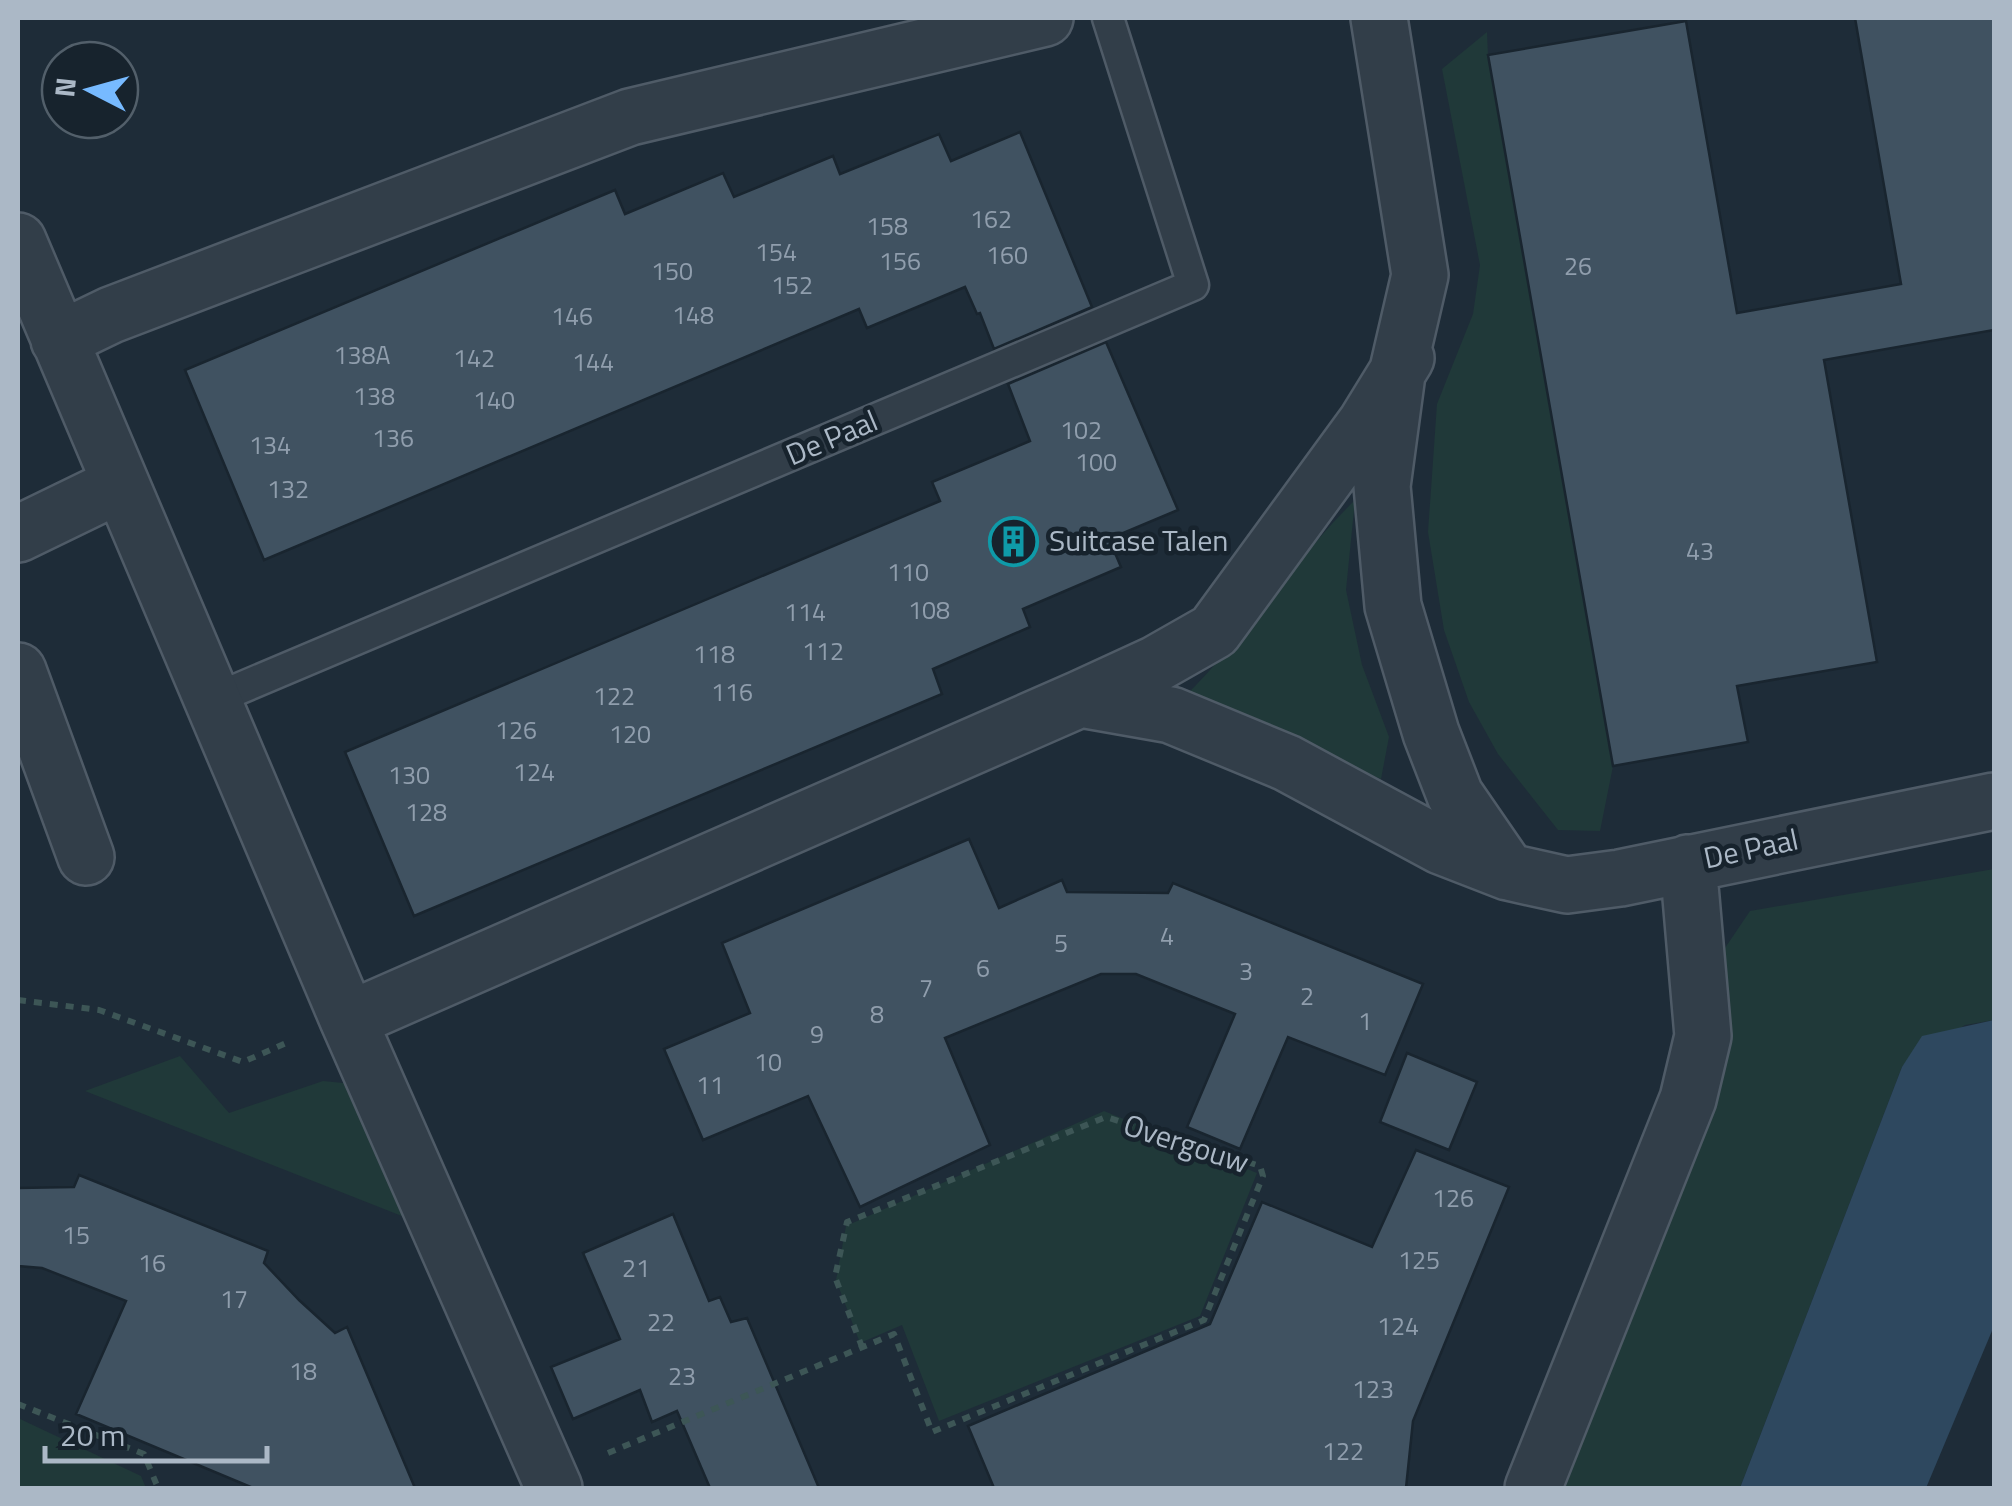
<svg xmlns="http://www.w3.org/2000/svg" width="2012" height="1506" viewBox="0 0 2012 1506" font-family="'Titillium Web',sans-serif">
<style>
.green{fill:#203939}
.water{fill:#2e485f}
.building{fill:#405261;stroke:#19252f;stroke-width:2.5}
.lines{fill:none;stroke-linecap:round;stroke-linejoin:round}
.lane-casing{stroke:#4f5b67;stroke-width:35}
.street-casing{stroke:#4f5b67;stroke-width:60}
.path{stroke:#3d5656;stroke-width:6;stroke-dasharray:8 8;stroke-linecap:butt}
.lane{stroke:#323e49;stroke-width:30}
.street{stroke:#323e49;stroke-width:55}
.labels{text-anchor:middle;stroke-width:9;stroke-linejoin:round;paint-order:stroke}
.number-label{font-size:25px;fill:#909ead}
.street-label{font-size:30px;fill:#abb8c6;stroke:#17232d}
.poi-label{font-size:30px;fill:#abb8c6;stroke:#17232d;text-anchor:start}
</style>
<rect width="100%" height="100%" fill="#1e2c38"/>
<path class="green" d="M1487,32L1488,56L1613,766L1600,831L1558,830L1498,754L1469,702L1444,630L1428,532L1437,404L1473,314L1480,265L1442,69Z
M1355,500L1346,590L1362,665L1389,737L1381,779L1183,698C1247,636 1292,562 1355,500Z
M1994,869V1020L1965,1025L1902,1067L1740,1488H1565L1711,1103L1725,948L1750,911Z
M180,1056L229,1113L323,1081L353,1084L412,1220L85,1091Z
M1104,1111L1257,1173L1200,1316L939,1421L902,1325L860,1343L836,1280L846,1226Z
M18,1418L141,1476L146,1488H18Z"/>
<path class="water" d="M1994,1020V1326L1926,1488H1740L1902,1067L1922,1036Z"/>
<path class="building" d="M1855,18H1994V330L1824,360L1877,662L1737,686L1748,742L1613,766L1488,55L1686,21L1737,313L1901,284Z
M1020,132L1092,307L994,349L980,313L977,314L965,287L867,328L859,309L264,560L185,370L615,190L625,214L723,173L734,197L833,156L840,174L939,134L951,161Z
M1106,342L1178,510L1109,539L1121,567L1023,609L1030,627L933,669L942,694L414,916L345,752L940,501L932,482L1030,441L1008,384Z
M969,839L999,908L1062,880L1067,892L1168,893L1173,883L1423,984L1385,1075L1288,1037L1240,1149L1187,1127L1235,1014L1136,974H1101L945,1038L990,1145L860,1207L808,1096L703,1140L664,1049L750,1013L722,943Z
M1407,1053L1477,1082L1449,1150L1380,1122Z
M1416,1150L1509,1187L1413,1421L1406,1488H994L968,1426L1210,1324L1262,1202L1372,1247Z
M79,1175L268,1251L264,1263L299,1300L335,1333L347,1327L415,1488H253L76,1414L126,1301L42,1268L18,1266V1188L74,1187Z
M673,1214L709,1301L720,1297L731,1322L747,1318L819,1488H710L677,1411L652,1422L640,1390L573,1419L551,1367L620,1339L583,1253Z"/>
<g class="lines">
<defs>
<path id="lane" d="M212,700L1193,285L1108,18"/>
<path id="street" d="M1379,18L1420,275L1397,374L1382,486L1393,606L1431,733L1455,795L1508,872
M18,241L347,1017L554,1488
M59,340L111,315L630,117L1045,18
M18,534L121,484
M18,671L86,857
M1080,699L1171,715L1287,763L1441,846L1508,872L1567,885L1620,878L1994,801
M351,1019L1080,699L1156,664L1214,631L1366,423L1406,358
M1533,1488L1688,1099L1703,1036L1688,863"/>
</defs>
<use href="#lane" class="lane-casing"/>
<use href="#street" class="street-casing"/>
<path class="path" d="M18,1000L99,1010L243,1062L286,1043
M18,1404L144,1454L158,1488
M608,1453L894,1334L932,1432L1204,1320L1263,1176L1260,1166L1106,1117L847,1222L835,1277L862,1347"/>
<use href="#lane" class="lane"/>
<use href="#street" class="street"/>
</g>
<defs>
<symbol id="building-ring" viewBox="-11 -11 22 22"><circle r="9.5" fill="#17232d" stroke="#0f9aa8" stroke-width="1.5"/><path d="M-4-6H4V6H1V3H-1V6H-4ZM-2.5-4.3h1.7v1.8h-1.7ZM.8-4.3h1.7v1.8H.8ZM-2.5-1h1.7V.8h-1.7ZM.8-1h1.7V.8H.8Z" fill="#0f9aa8"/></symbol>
</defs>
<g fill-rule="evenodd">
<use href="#building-ring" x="986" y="514" width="55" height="55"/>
</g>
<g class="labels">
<g class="number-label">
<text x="991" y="228">162</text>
<text x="887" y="235">158</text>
<text x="776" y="261">154</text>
<text x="1007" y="264">160</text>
<text x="900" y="270">156</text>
<text x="1578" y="275">26</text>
<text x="672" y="280">150</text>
<text x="792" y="294">152</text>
<text x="693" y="324">148</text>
<text x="572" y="325">146</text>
<text x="362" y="364">138A</text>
<text x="474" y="367">142</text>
<text x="593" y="371">144</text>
<text x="374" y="405">138</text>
<text x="494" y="409">140</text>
<text x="1081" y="439">102</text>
<text x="393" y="447">136</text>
<text x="270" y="454">134</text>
<text x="1096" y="471">100</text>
<text x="288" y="498">132</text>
<text x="1700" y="560">43</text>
<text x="908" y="581">110</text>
<text x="929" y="619">108</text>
<text x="805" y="621">114</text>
<text x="823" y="660">112</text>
<text x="714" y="663">118</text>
<text x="732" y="701">116</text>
<text x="614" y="705">122</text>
<text x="516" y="739">126</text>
<text x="630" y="743">120</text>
<text x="534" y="781">124</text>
<text x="409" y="784">130</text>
<text x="426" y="821">128</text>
<text x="1167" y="945">4</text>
<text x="1061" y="952">5</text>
<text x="983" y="977">6</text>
<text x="1246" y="980">3</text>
<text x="926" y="997">7</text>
<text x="1307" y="1005">2</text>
<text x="877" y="1023">8</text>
<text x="1365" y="1030">1</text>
<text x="817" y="1043">9</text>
<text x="768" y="1071">10</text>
<text x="710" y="1094">11</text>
<text x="1453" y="1207">126</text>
<text x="76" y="1244">15</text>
<text x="1419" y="1269">125</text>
<text x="152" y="1272">16</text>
<text x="636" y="1277">21</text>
<text x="234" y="1308">17</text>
<text x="661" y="1331">22</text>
<text x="1398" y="1335">124</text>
<text x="303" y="1380">18</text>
<text x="682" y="1385">23</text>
<text x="1373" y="1398">123</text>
<text x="1343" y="1460">122</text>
</g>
<g class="street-label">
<text transform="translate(832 438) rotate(-23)" y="10">De Paal</text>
<text transform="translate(1751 849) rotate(-12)" y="10">De Paal</text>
<text transform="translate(1186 1144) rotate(18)" y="10">Overgouw</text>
</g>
<g class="poi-label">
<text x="1049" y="551">Suitcase Talen</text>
</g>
</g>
<rect width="2012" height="1506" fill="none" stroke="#abb8c6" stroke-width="40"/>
<g transform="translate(90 90) rotate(276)"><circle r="48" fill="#17232d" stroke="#525f6a" stroke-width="2.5"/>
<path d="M0-8L18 38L0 25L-18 38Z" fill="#77baff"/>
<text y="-15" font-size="28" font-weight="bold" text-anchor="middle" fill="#abb8c6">N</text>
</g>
<path d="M45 1446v15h222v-15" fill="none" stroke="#abb8c6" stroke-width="5"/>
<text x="60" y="1446" font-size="30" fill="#abb8c6" stroke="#17232d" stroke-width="8" paint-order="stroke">20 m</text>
</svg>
